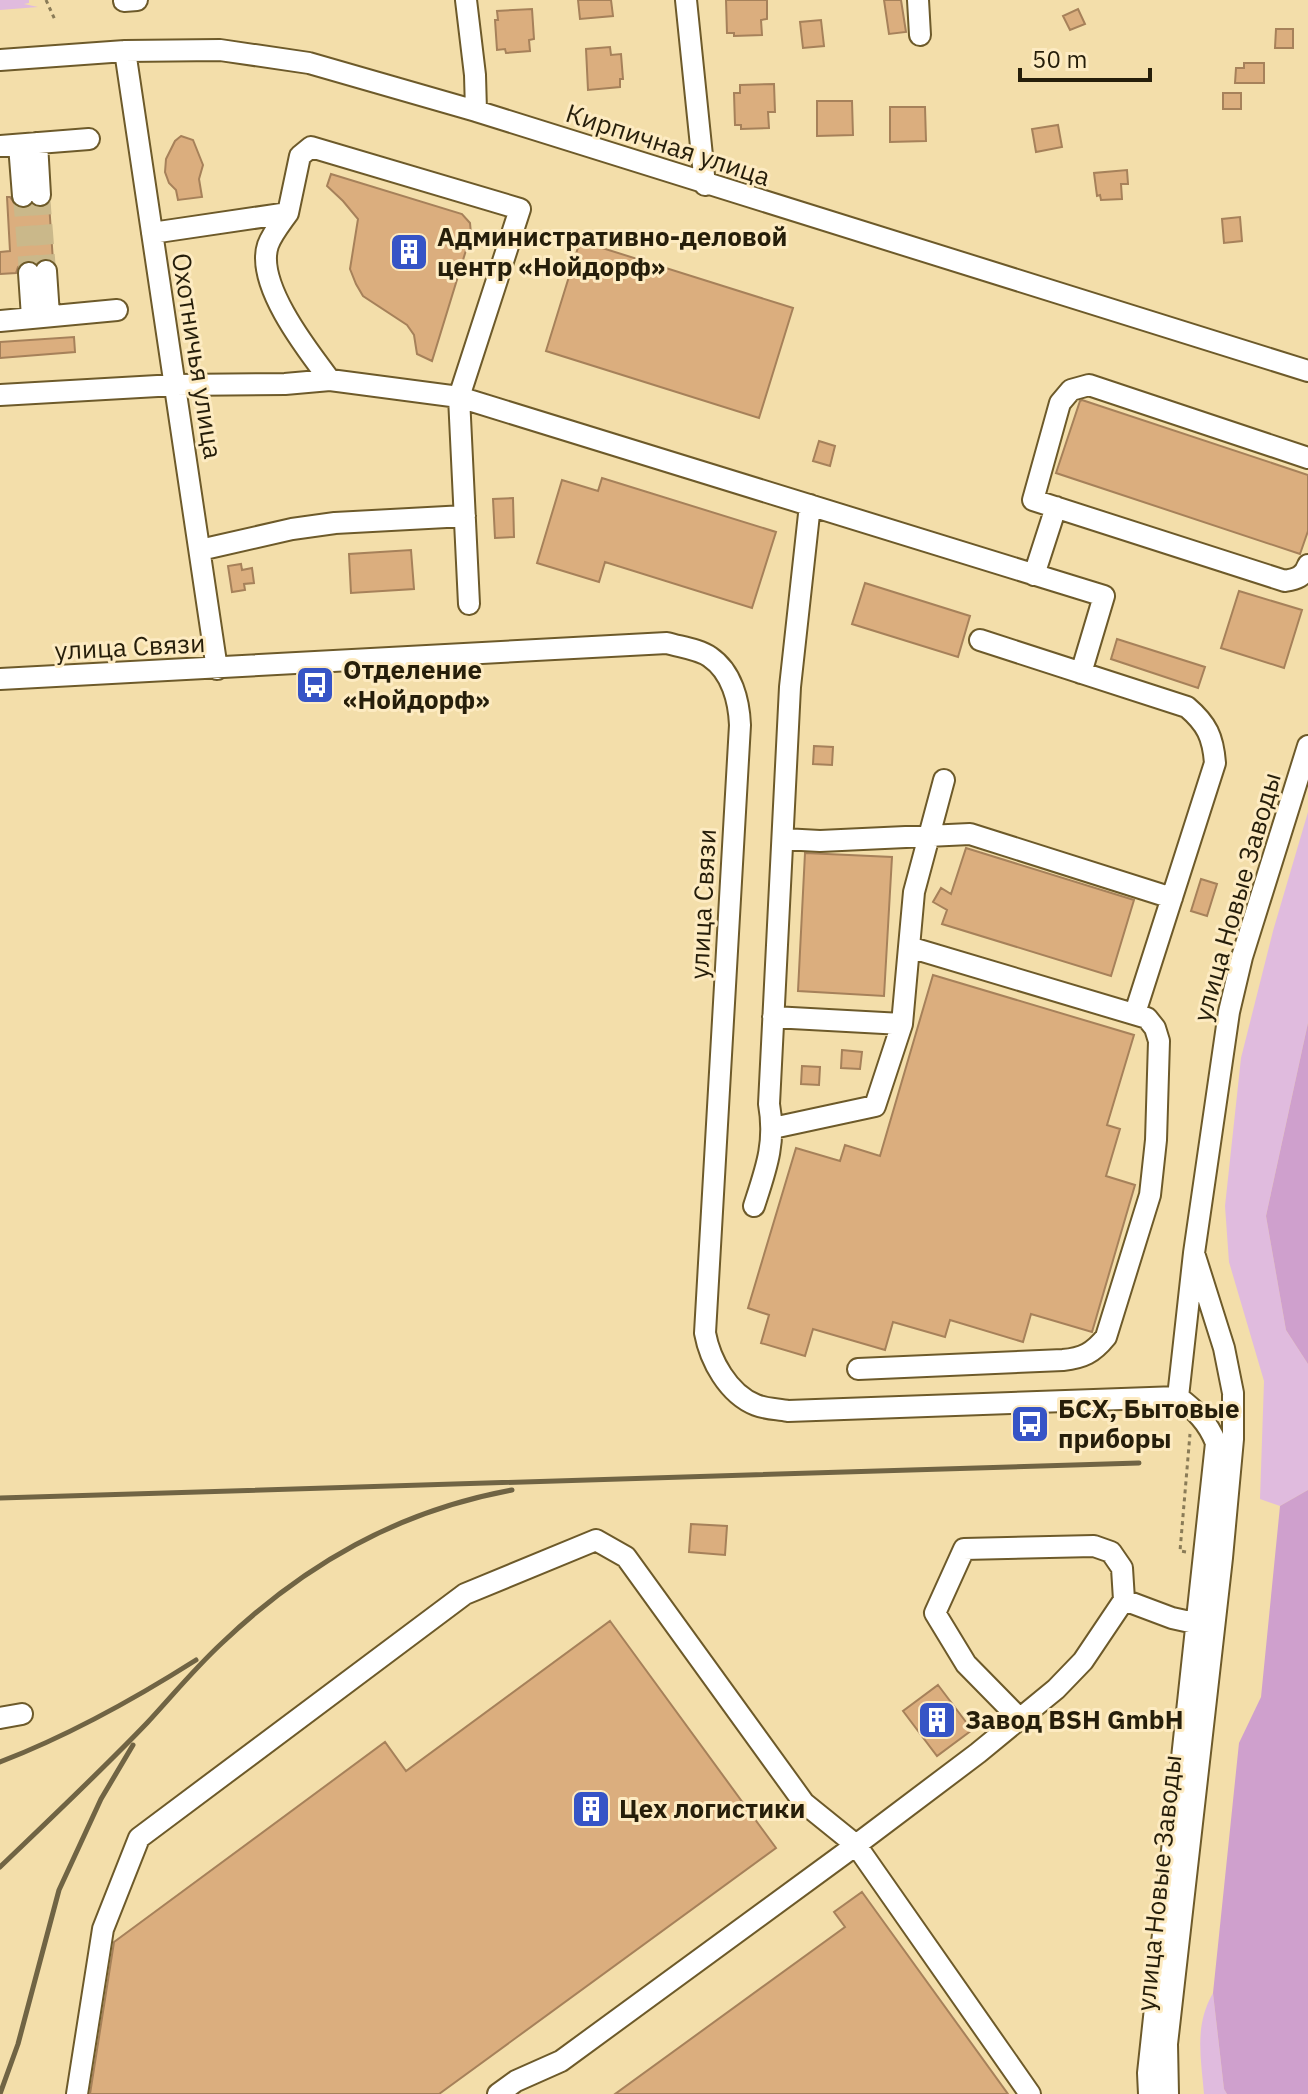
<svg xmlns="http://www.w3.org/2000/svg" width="1308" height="2094" viewBox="0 0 1308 2094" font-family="'IBM Plex Sans',sans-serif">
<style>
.green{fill:#e0bbde}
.forest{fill:#cfa0cd}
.building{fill:#dbae7e;stroke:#a6815a;stroke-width:2}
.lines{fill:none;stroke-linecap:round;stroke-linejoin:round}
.minor-tunnel{stroke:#cab88a;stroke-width:20;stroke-dasharray:20 10;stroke-linecap:butt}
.minor-casing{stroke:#6d5a2a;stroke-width:24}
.path{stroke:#897b57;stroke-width:3;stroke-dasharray:4 4;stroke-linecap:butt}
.minor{stroke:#fff;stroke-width:20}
.rail{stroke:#706444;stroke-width:5}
.labels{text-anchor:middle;stroke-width:6;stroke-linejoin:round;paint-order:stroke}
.street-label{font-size:26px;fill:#261e0a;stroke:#fdebc2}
.poi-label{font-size:26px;font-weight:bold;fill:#261e0a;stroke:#fdebc2;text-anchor:start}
</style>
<rect width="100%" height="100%" fill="#f3deaa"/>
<path class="green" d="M0,0H29V3L24,4L38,7L0,10Z
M1308,812V1023L1266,1216L1286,1330L1308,1364V1490L1280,1506L1260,1499L1264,1381L1229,1262L1225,1206L1241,1058L1273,931Z
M1213,1993L1224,2089L1227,2094H1204C1201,2057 1194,2026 1213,1993Z"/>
<path class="forest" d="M1308,1023V1364L1286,1330L1266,1216Z
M1308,1490V2094H1227L1224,2089L1213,1993L1239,1743L1261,1697L1280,1506Z"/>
<path class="building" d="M578,0H611L613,16L580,19Z
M726,0H767V19L761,20L762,35L734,36V33H727Z
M884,0H901L906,32L889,34Z
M532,9L534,39L529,40L530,51L506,53L505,49L497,50L495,20H498L497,11Z
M1078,9L1085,24L1070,30L1063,16Z
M821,20L824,46L803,48L800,22Z
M1276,29H1293V48H1275Z
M610,47L611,55L621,54L623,79H620V87L588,90L586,49Z
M1244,63H1264V83H1235L1236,68H1244Z
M774,84L775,112H768L769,128L741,129V125H735L734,93H740V85Z
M1223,93H1241V109H1223Z
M817,101H852L853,135L817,136Z
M890,107H925L926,141L890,142Z
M1058,125L1062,147L1036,152L1032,129Z
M181,136L193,140L203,165L199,179L202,197L178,200L176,190L169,183L165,172L166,159L175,141Z
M1127,170L1128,184H1121L1122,199L1101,200L1100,195L1097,196L1094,173Z
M331,174L462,214L470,223L471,234L432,361L417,354L414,335L407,325L363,296L356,284L350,269L358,219L343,201L327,186Z
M7,197H10L17,207L23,209L32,205L42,208L49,203L53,261L46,258L36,263L27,260L18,267L16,273L0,274V252L10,251Z
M1240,217L1242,241L1224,243L1222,219Z
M580,241L793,308L759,418L546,351Z
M74,337L75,352L0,358V342Z
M1082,400L1308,475V531L1300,554L1056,473L1080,401Z
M819,441L835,446L830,466L813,461Z
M602,478L776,532L752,608L605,562L599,582L537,563L562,480L598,491Z
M513,498L514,537L495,538L493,499Z
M411,550L414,589L351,593L349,554Z
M241,564L242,570L252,568L254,583L244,584L245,590L232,592L228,566Z
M865,583L970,616L958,657L852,624Z
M1239,591L1302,610L1284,668L1221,648Z
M1117,639L1205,667L1198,688L1111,659Z
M814,746L833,747L832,765L813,764Z
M966,848L1134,900L1111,976L942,924L947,910L933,902L941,888L951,894Z
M805,853L892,857L884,996L798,991Z
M1201,879L1217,884L1207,916L1191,911Z
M933,975L1134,1035L1107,1125L1120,1129L1106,1176L1135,1185L1092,1332L1031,1314L1023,1342L950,1320L945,1337L893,1322L885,1350L813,1329L805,1356L761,1343L769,1315L748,1308L796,1148L840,1161L845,1145L880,1156Z
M842,1050L862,1052L860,1069L841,1068Z
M802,1066L820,1067L819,1085L801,1084Z
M691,1524L727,1526L725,1555L689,1552Z
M610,1621L776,1848L439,2094H90L114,1942L385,1742L406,1771Z
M938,1685L972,1730L937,1756L903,1711Z
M862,1892L1008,2094H615L845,1927L834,1912Z"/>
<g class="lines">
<path class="minor-tunnel" d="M40,195L46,271
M23,196L29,273"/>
<defs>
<path id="minor" d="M466,0L475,75L476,111
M686,0L705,185
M918,0L920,35
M124,1L137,0
M125,51L217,669
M0,60L125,51L220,50L309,63L476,111L1308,371
M37,143L40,195
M19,145L23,196
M0,146L89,139
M288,213C281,223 272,234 268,245C255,284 308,351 330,380
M152,233L288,213L300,156L311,147L520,209L459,397L469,604
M46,271L49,315
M29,273L32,317
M0,321L117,310
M0,395L175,385L285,384L330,380L459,397L1104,596L1081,673
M1308,458L1089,385L1071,390L1060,403L1033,500L1285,581C1296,579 1304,577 1308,565
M200,550L292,529L335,523L465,516
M1034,575L1056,507
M980,640L1187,707C1207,724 1213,737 1215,763L1135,1013
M0,679L667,643C680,647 699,649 710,657C732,672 739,701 740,725L705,1333C710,1360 728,1394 756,1405C766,1409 778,1409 788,1411L1178,1397C1195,1410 1208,1422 1216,1443L1148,2073L1149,2094
M783,839L820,841L970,834L1172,898
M773,1017L902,1024
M773,1128L875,1106L902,1024L914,892L944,780
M754,1206C766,1169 776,1143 769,1104L790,687L810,505
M858,1369L1063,1360C1083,1358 1093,1353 1106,1337L1150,1195L1156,1140L1159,1041L1155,1028L1147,1018L909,947
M1178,1397L1194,1253L1229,1012L1242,957L1308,746
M1124,1600L1172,1618L1208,1626
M0,1718L22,1714
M77,2094L103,1929L139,1838L465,1594L596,1540L626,1557L804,1803L856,1845L1030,2094
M498,2094L516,2081L561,2061L856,1845L978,1753L1056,1689L1083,1661L1124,1600L1122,1568L1111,1552L1094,1546L964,1549L935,1613L966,1664L1020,1719
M1168,2094L1167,2044L1222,1558L1233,1439V1393L1224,1348L1194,1253"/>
</defs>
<use href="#minor" class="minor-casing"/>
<path class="path" d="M46,0L55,20
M1186,1552L1180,1551L1190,1434"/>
<use href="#minor" class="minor"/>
<path class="rail" d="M0,1498L1139,1463
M0,1762C70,1735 133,1700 196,1660
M0,1867C49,1820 100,1772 147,1723C172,1696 195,1668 222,1643C305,1564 398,1511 512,1490
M0,2094L18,2044L59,1890L101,1799L133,1745"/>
</g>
<defs>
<symbol id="building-square" viewBox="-11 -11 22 22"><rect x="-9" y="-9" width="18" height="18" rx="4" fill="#3654c6" stroke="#fdebc2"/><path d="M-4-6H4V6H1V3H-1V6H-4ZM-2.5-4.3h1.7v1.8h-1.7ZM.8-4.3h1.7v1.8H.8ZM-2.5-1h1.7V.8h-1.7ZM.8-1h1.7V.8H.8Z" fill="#fff"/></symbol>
<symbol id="bus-square" viewBox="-11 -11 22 22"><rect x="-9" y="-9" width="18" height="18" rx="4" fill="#3654c6" stroke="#fdebc2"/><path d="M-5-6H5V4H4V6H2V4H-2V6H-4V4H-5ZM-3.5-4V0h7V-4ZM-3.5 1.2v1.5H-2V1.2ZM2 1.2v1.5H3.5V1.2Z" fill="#fff"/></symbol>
</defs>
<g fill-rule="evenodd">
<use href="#building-square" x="387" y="230" width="44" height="44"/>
<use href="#bus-square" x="293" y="663" width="44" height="44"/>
<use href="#bus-square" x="1008" y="1402" width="44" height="44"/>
<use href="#building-square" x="915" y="1698" width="44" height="44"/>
<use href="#building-square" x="569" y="1787" width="44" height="44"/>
</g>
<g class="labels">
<g class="street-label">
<text transform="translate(668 145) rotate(18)" y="9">Кирпичная улица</text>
<text transform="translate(197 356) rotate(81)" y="9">Охотничья улица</text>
<text transform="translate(130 647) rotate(-3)" y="9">улица Связи</text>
<text transform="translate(1237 897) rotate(-74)" y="9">улица Новые Заводы</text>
<text transform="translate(703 904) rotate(-87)" y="9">улица Связи</text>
<text transform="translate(1159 1883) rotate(-84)" y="9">улица Новые Заводы</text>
</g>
<g class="poi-label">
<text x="437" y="246">Административно-деловой<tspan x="437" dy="30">центр «Нойдорф»</tspan></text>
<text x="343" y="679">Отделение<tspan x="343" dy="30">«Нойдорф»</tspan></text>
<text x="1058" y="1418">БСХ, Бытовые<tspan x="1058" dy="30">приборы</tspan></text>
<text x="965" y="1729">Завод BSH GmbH</text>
<text x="619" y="1818">Цех логистики</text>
</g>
</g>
<path d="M1020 68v12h130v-12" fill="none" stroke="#261e0a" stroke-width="4"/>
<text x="1032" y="68" font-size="24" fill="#261e0a" stroke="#fdebc2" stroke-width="6" paint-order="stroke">50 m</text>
</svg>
